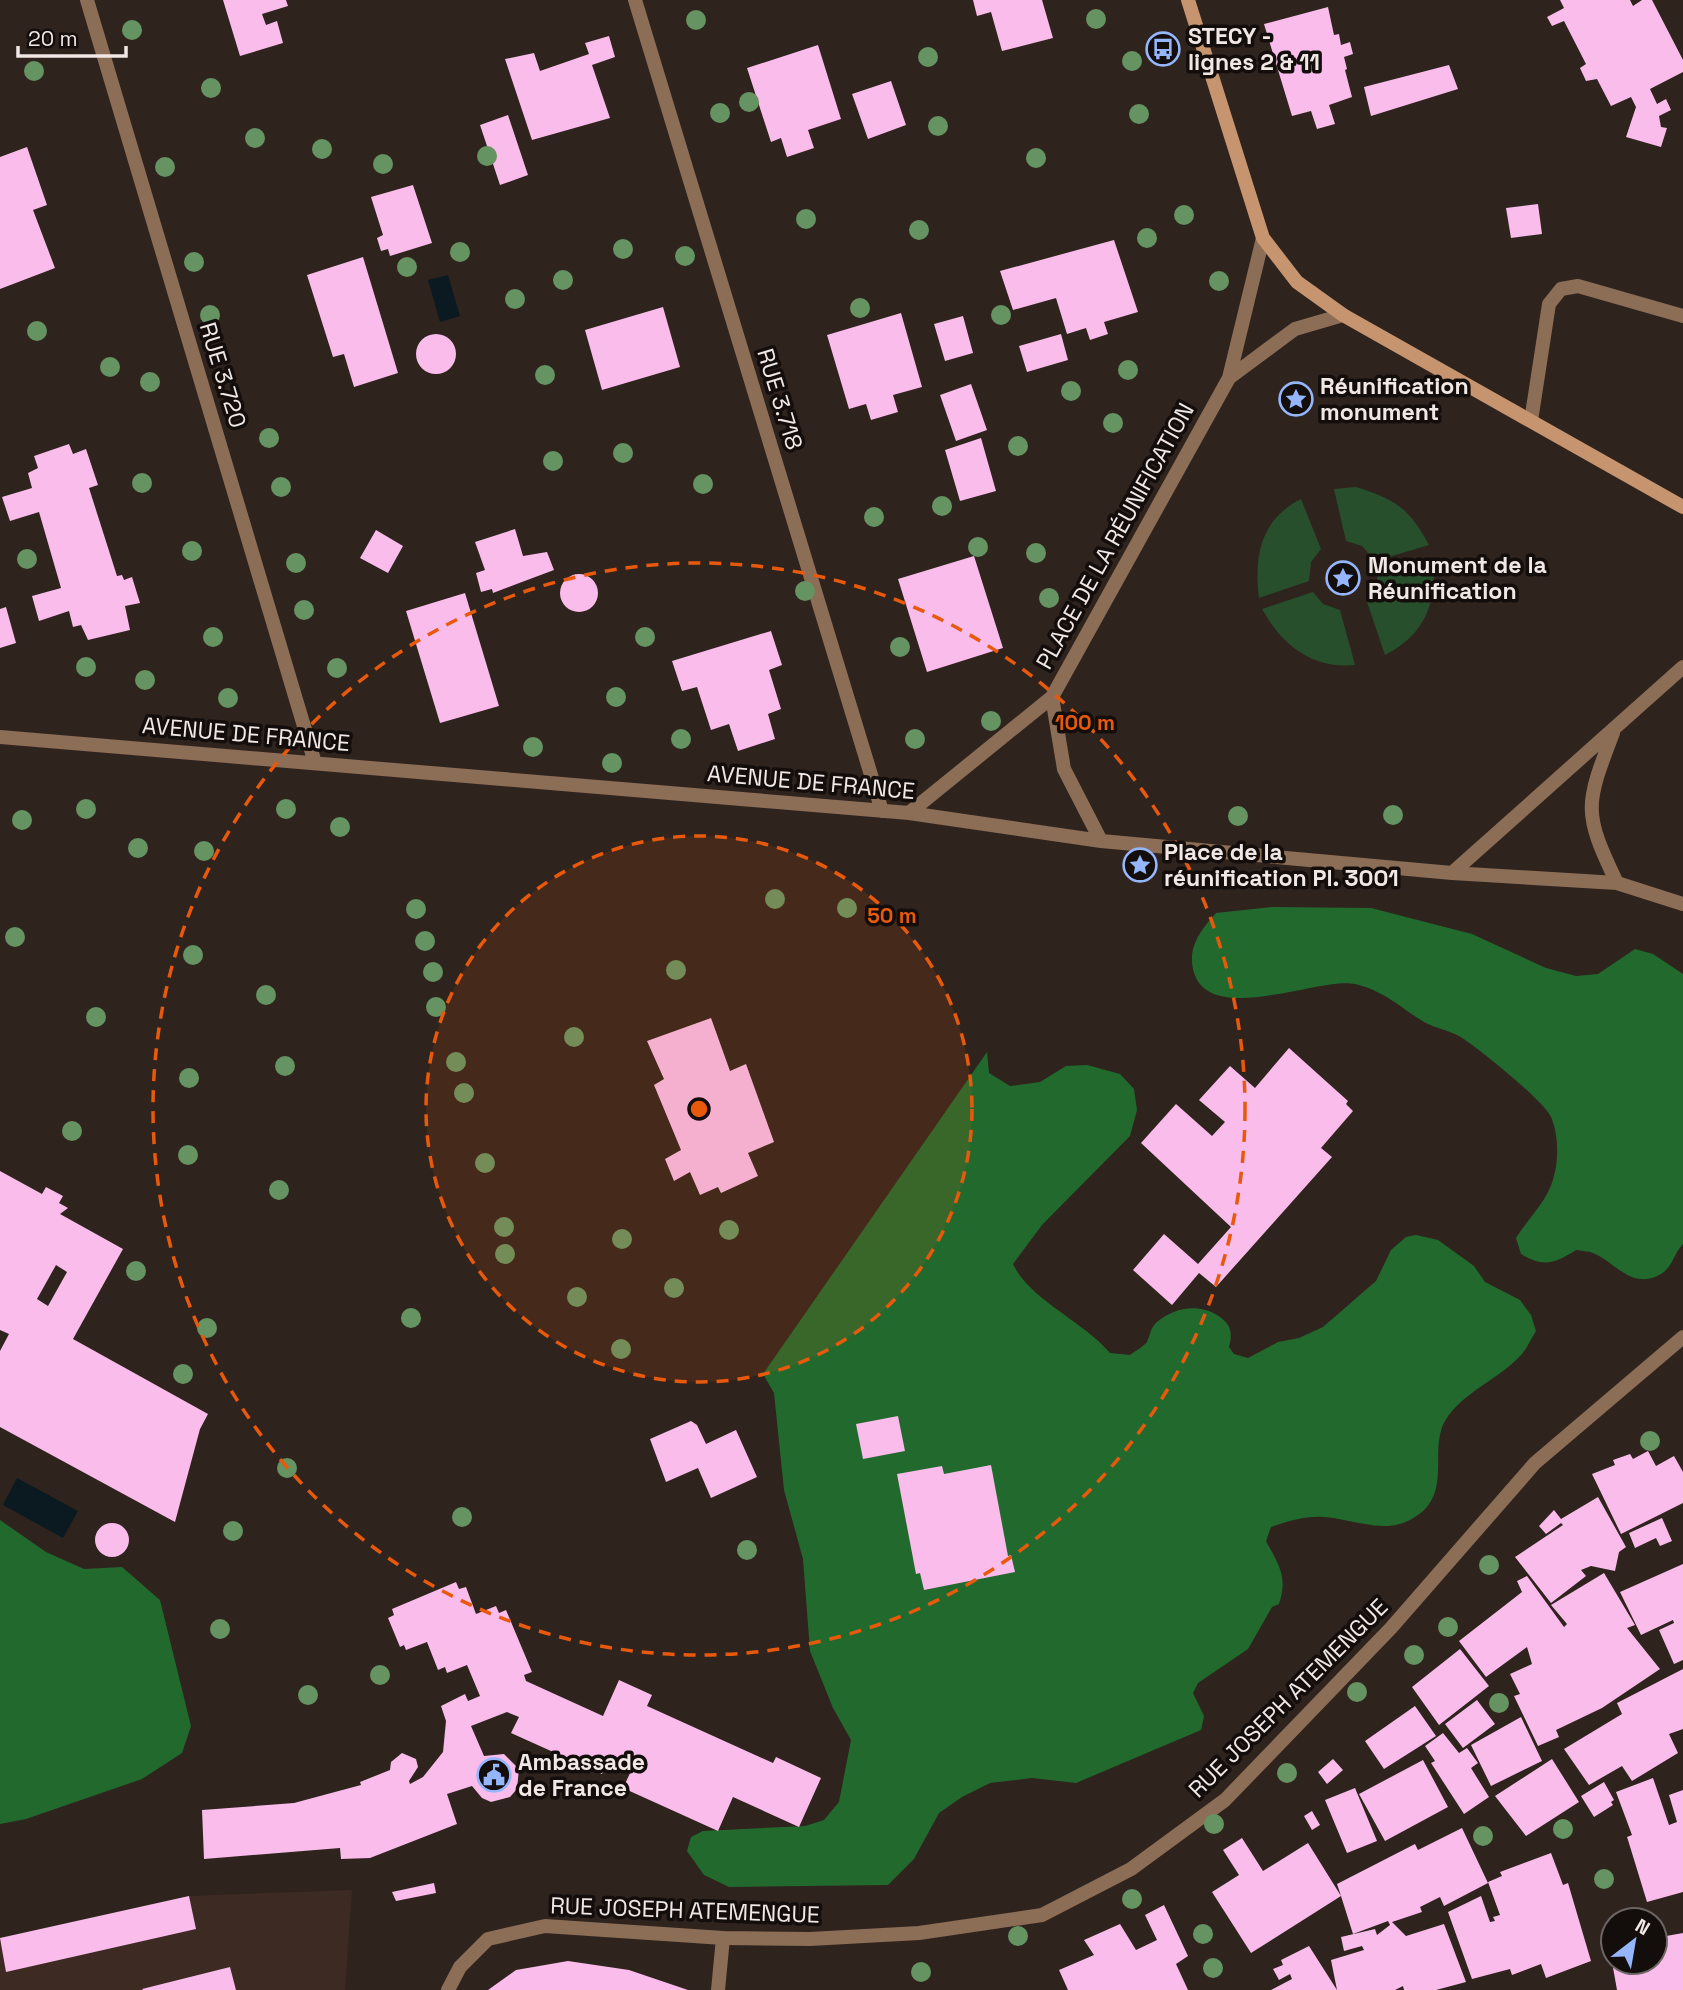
<svg xmlns="http://www.w3.org/2000/svg" width="1683" height="1990" viewBox="0 0 1683 1990" font-family="'Space Grotesk',sans-serif">
<style>
.built{fill:#3c2a23}
.green{fill:#284f2c}
.forest{fill:#22692e}
.water{fill:#0b1920}
.building{fill:#f9bceb;fill-rule:evenodd}
.lines{fill:none;stroke-linecap:round;stroke-linejoin:round}
.service{stroke:#8c6d56;stroke-width:14}
.minor{stroke:#8c6d56;stroke-width:14}
.secondary{stroke:#c6946f;stroke-width:14}
.tree{fill:#659362}
.ring{fill:none;stroke:#e8590c;stroke-width:3.5;stroke-dasharray:12 9}
.labels{text-anchor:middle;stroke-width:7;stroke-linejoin:round;paint-order:stroke}
.poi-label{font-size:23px;font-weight:bold;fill:#f1e8e5;stroke:#130e0c;text-anchor:start}
.street-label{font-size:23px;fill:#f1e8e5;stroke:#130e0c}
.centre{fill:#e8590c;stroke:#130e0c;stroke-width:3.5}
.ring-label{font-size:21px;text-anchor:middle;font-weight:bold;fill:#e8590c;stroke:#130e0c;stroke-width:7;stroke-linejoin:round;paint-order:stroke}
</style>
<rect width="100%" height="100%" fill="#2f231e"/>
<path class="built" d="M352,1890L345,1990H0V1938L189,1896Z"/>
<path class="green" d="M1356,487C1395,499 1410,509 1429,545L1375,561L1362,546L1346,541L1334,489Z
M1301,499L1321,549L1311,562L1309,581L1259,598C1254,556 1260,520 1301,499Z
M1433,558C1437,602 1426,634 1385,655L1367,602L1375,593L1378,573Z
M1313,592L1323,604L1340,610L1355,665C1312,669 1282,645 1262,609Z"/>
<path class="forest" d="M1272,907L1371,908L1472,934L1546,968L1576,976L1598,974L1635,949L1653,954L1683,974V1244C1673,1254 1673,1268 1659,1275C1631,1290 1614,1261 1593,1253C1588,1251 1582,1251 1576,1250C1556,1263 1543,1268 1521,1254L1516,1238C1526,1222 1541,1207 1549,1190C1559,1169 1560,1138 1551,1117C1544,1101 1476,1046 1459,1036C1448,1030 1435,1028 1424,1022C1401,1008 1383,990 1355,984C1319,976 1206,1029 1193,969C1188,946 1201,930 1216,913Z
M987,1052L989,1073L1010,1086L1040,1082L1066,1066L1087,1065L1120,1074L1134,1089L1137,1110L1130,1136L1042,1225L1013,1264C1030,1300 1083,1321 1110,1353L1130,1355C1135,1351 1143,1347 1147,1342C1150,1335 1151,1327 1157,1322C1173,1308 1198,1303 1217,1315C1231,1324 1233,1332 1229,1347L1234,1354L1248,1358L1278,1342L1299,1338L1323,1327L1376,1281L1391,1250L1406,1237L1416,1235L1438,1240L1474,1266L1485,1282L1520,1300L1531,1315L1536,1331C1531,1339 1527,1348 1522,1354C1500,1379 1462,1392 1445,1421C1427,1452 1458,1502 1403,1523C1378,1532 1348,1518 1323,1517C1305,1516 1289,1521 1271,1527L1266,1541C1279,1565 1288,1577 1279,1604L1272,1607L1248,1649L1198,1683L1193,1693L1204,1716L1201,1730L1076,1783L1032,1778L990,1783L962,1797L939,1813L914,1859L888,1885L729,1887L704,1875L687,1851L691,1837L703,1831L805,1826L824,1820L839,1802L851,1740L833,1708L810,1651L803,1559L784,1490L774,1393L763,1374Z
M0,1520L46,1552L84,1569L122,1567L160,1600L191,1726L182,1753L142,1779L26,1819L0,1824Z"/>
<path class="water" d="M448,275L460,316L440,322L428,280Z
M17,1478L78,1511L63,1538L3,1505Z"/>
<path class="building" d="M223,0H286L288,6L262,14L266,25L277,21L283,43L240,56Z
M973,0H1042L1053,38L1002,51L991,12L977,16Z
M1560,0H1630L1633,6L1642,0H1652L1683,60V72L1650,89L1657,104L1666,99L1671,110L1659,116L1661,127L1667,128L1661,147L1626,137L1636,107L1631,97L1611,106L1597,79L1586,81L1580,68L1586,64L1564,21L1552,26L1547,17L1564,8Z
M1328,7L1334,35L1339,34L1341,45L1350,42L1353,54L1344,57L1347,69L1345,70L1352,97L1329,105L1335,124L1317,129L1311,111L1292,116L1264,24Z
M609,36L615,57L592,65L610,118L532,140L505,59L534,53L540,71L589,54L585,43Z
M818,45L841,119L808,130L814,148L787,157L781,138L771,142L747,68Z
M1449,65L1458,89L1371,116L1364,87Z
M891,81L906,125L868,139L852,94Z
M508,115L528,175L500,185L480,125Z
M27,147L47,205L33,210L55,268L0,289V157Z
M413,185L432,243L390,256L388,249L381,251L377,238L383,235L371,197Z
M1538,204L1542,234L1511,238L1506,208Z
M1114,240L1138,312L1104,322L1108,334L1090,340L1086,328L1067,334L1056,298L1013,310L1000,271Z
M363,257L398,373L354,387L344,354L333,357L307,275Z
M663,307L680,367L602,390L585,330Z
M901,313L922,387L893,395L898,412L871,420L866,404L849,409L827,335Z
M963,316L973,353L945,361L934,324Z
M1061,334L1068,360L1027,372L1019,346Z
M416 354a20 20 0 1 1 40 0a20 20 0 1 1-40 0Z
M971,384L987,430L956,441L940,395Z
M981,438L996,491L960,501L945,450Z
M69,444L73,454L86,449L98,485L89,488L117,576L122,575L124,580L132,577L140,603L125,606L130,630L88,640L81,625L73,627L69,611L39,621L32,596L61,588L39,512L10,521L2,497L32,488L28,473L38,468L34,456Z
M515,529L523,556L547,552L554,570L493,593L492,589L481,592L476,573L485,570L475,542Z
M376,530L403,546L388,573L360,558Z
M974,556L1003,648L927,672L898,579Z
M560 593a19 19 0 1 1 38 0a19 19 0 1 1-38 0Z
M465,593L499,706L440,723L406,611Z
M6,607L16,643L0,648V609Z
M771,631L782,665L769,670L781,709L768,714L775,739L738,751L729,724L711,730L697,687L682,691L672,661Z
M711,1018L730,1071L746,1064L774,1142L748,1153L758,1176L721,1193L718,1187L700,1195L690,1172L674,1181L665,1159L681,1150L654,1085L664,1079L647,1041Z
M1289,1048L1348,1101L1346,1104L1353,1111L1321,1148L1332,1157L1216,1287L1199,1273L1172,1305L1133,1270L1164,1234L1198,1264L1231,1227L1141,1143L1176,1104L1212,1136L1225,1122L1199,1100L1230,1066L1255,1088Z
M0,1171L42,1194L46,1187L63,1196L59,1203L68,1208L60,1214L123,1249L73,1339L208,1414L200,1429L175,1522L0,1427V1351L9,1334L0,1330ZM56,1265L67,1272L48,1306L37,1299Z
M898,1416L905,1451L863,1459L856,1424Z
M691,1421L697,1425L706,1444L736,1430L757,1477L711,1498L698,1468L666,1482L650,1439Z
M1648,1451L1656,1466L1674,1456L1683,1472V1503L1621,1534L1592,1474L1615,1465L1613,1460L1630,1454L1633,1459Z
M991,1465L1008,1556L1011,1555L1015,1572L924,1590L920,1573L916,1574L897,1474L942,1466L944,1474Z
M1598,1497L1626,1547L1619,1552L1615,1571L1591,1566L1581,1570L1586,1576L1551,1603L1515,1557L1563,1525L1561,1523L1546,1534L1539,1526L1554,1510L1561,1519Z
M1662,1518L1672,1541L1660,1546L1656,1538L1635,1548L1629,1533Z
M95 1540a17 17 0 1 1 34 0a17 17 0 1 1-34 0Z
M1683,1564V1660L1674,1664L1659,1630L1674,1623L1673,1620L1641,1635L1620,1592Z
M1604,1573L1635,1625L1627,1628L1660,1669L1602,1708L1556,1730L1559,1737L1538,1746L1514,1696L1520,1694L1510,1674L1532,1664L1527,1647L1486,1677L1459,1641L1522,1592L1517,1581L1527,1576L1564,1627L1567,1624L1551,1605Z
M456,1582L459,1589L466,1587L476,1614L496,1606L499,1613L506,1610L532,1672L524,1675L526,1681L603,1716L619,1680L652,1695L647,1706L773,1763L776,1757L821,1778L799,1827L733,1797L718,1831L623,1788L632,1769L609,1758L602,1774L511,1733L519,1717L507,1712L471,1726L484,1756L504,1754L519,1769L517,1789L510,1797L491,1802L482,1798L472,1786L447,1794L457,1824L370,1858L341,1859L340,1848L204,1859L202,1810L294,1803L361,1785L360,1782L390,1770L391,1762L402,1753L416,1759L418,1767L409,1781L410,1784L423,1777L443,1752L446,1721L441,1706L465,1694L468,1701L480,1696L467,1665L447,1673L445,1667L438,1670L427,1642L406,1650L404,1645L400,1647L388,1618L394,1615L392,1609Z
M1460,1649L1489,1686L1439,1725L1412,1687Z
M1683,1669V1729L1669,1734L1678,1753L1632,1781L1622,1766L1589,1785L1564,1749L1622,1714L1617,1703Z
M1477,1700L1495,1724L1463,1748L1445,1724Z
M1415,1706L1436,1736L1384,1769L1365,1741Z
M1521,1717L1542,1761L1491,1786L1471,1745Z
M1443,1733L1459,1753L1467,1748L1478,1763L1471,1768L1489,1797L1464,1814L1431,1763L1435,1761L1425,1746Z
M1333,1759L1343,1770L1327,1784L1318,1772Z
M1552,1759L1579,1802L1526,1836L1495,1796Z
M1423,1760L1448,1807L1385,1841L1359,1794Z
M1653,1778L1669,1825L1677,1822L1669,1795L1683,1790V1892L1647,1902L1628,1840L1627,1837L1632,1835L1616,1792Z
M1604,1782L1614,1800L1611,1802L1613,1805L1594,1817L1581,1796Z
M1355,1788L1377,1841L1347,1853L1325,1800Z
M1312,1811L1320,1825L1312,1830L1304,1816Z
M1462,1828L1488,1883L1444,1906L1440,1897L1420,1907L1422,1912L1392,1922L1406,1936L1444,1924L1466,1982L1436,1990H1404L1403,1986L1395,1990H1337L1331,1960L1364,1950L1362,1946L1344,1951L1341,1937L1375,1929L1377,1935L1390,1925L1388,1921L1353,1934L1341,1896L1251,1953L1212,1892L1239,1875L1223,1850L1242,1838L1263,1871L1308,1843L1341,1896L1337,1884L1415,1844L1418,1850Z
M1551,1853L1563,1885L1568,1883L1591,1961L1546,1978L1541,1964L1512,1975L1510,1969L1472,1979L1448,1912L1481,1896L1490,1922L1495,1921L1493,1917L1500,1915L1488,1882L1502,1876L1500,1872Z
M434,1883L436,1893L396,1901L392,1892Z
M189,1896L196,1929L6,1972L0,1938Z
M1164,1905L1188,1956L1176,1964L1188,1990H1068L1059,1970L1094,1955L1084,1940L1120,1924L1136,1950L1157,1940L1145,1915Z
M1683,1933V1990H1617L1612,1962H1655V1938Z
M1309,1946L1337,1990H1271L1292,1979L1290,1974L1279,1980L1273,1969L1283,1965L1281,1960Z
M568,1961L629,1970L688,1990H488L516,1970Z
M230,1967L236,1990H143L142,1989Z"/>
<g class="lines">
<path class="service" d="M718,1990L723,1938"/>
<path class="minor" d="M87,0L315,763
M635,0L882,811
M1229,378L1263,238
M1531,421L1549,304L1561,289L1578,286L1683,316
M1613,733C1585,806 1583,812 1617,883
M0,737L909,813L1101,841L1452,873L1617,883L1683,904
M909,813L1052,697
M1101,841L1064,769L1052,697L1229,378L1295,329L1343,315
M1452,873L1683,667
M448,1990L460,1967L488,1939L545,1926L723,1938L810,1939L919,1933L1042,1915L1131,1869L1225,1800L1391,1628L1535,1463L1683,1337"/>
<path class="secondary" d="M1188,0L1263,238L1297,282L1343,315L1683,507"/>
</g>
<g class="tree">
<circle cx="1096" cy="19" r="10"/>
<circle cx="696" cy="20" r="10"/>
<circle cx="132" cy="30" r="10"/>
<circle cx="928" cy="57" r="10"/>
<circle cx="1132" cy="61" r="10"/>
<circle cx="34" cy="71" r="10"/>
<circle cx="211" cy="88" r="10"/>
<circle cx="749" cy="102" r="10"/>
<circle cx="720" cy="113" r="10"/>
<circle cx="1139" cy="114" r="10"/>
<circle cx="938" cy="126" r="10"/>
<circle cx="255" cy="138" r="10"/>
<circle cx="322" cy="149" r="10"/>
<circle cx="487" cy="156" r="10"/>
<circle cx="1036" cy="158" r="10"/>
<circle cx="383" cy="164" r="10"/>
<circle cx="165" cy="167" r="10"/>
<circle cx="1184" cy="215" r="10"/>
<circle cx="806" cy="219" r="10"/>
<circle cx="919" cy="230" r="10"/>
<circle cx="1147" cy="238" r="10"/>
<circle cx="623" cy="249" r="10"/>
<circle cx="460" cy="252" r="10"/>
<circle cx="685" cy="256" r="10"/>
<circle cx="194" cy="262" r="10"/>
<circle cx="407" cy="267" r="10"/>
<circle cx="563" cy="280" r="10"/>
<circle cx="1219" cy="281" r="10"/>
<circle cx="515" cy="299" r="10"/>
<circle cx="860" cy="308" r="10"/>
<circle cx="210" cy="315" r="10"/>
<circle cx="1001" cy="315" r="10"/>
<circle cx="37" cy="331" r="10"/>
<circle cx="110" cy="367" r="10"/>
<circle cx="1128" cy="370" r="10"/>
<circle cx="545" cy="375" r="10"/>
<circle cx="150" cy="382" r="10"/>
<circle cx="1071" cy="391" r="10"/>
<circle cx="1113" cy="423" r="10"/>
<circle cx="269" cy="438" r="10"/>
<circle cx="1018" cy="446" r="10"/>
<circle cx="623" cy="453" r="10"/>
<circle cx="553" cy="461" r="10"/>
<circle cx="142" cy="483" r="10"/>
<circle cx="703" cy="484" r="10"/>
<circle cx="281" cy="487" r="10"/>
<circle cx="942" cy="506" r="10"/>
<circle cx="874" cy="517" r="10"/>
<circle cx="978" cy="547" r="10"/>
<circle cx="192" cy="551" r="10"/>
<circle cx="1036" cy="553" r="10"/>
<circle cx="27" cy="559" r="10"/>
<circle cx="296" cy="563" r="10"/>
<circle cx="805" cy="591" r="10"/>
<circle cx="1049" cy="598" r="10"/>
<circle cx="304" cy="610" r="10"/>
<circle cx="213" cy="637" r="10"/>
<circle cx="645" cy="637" r="10"/>
<circle cx="900" cy="647" r="10"/>
<circle cx="86" cy="667" r="10"/>
<circle cx="337" cy="668" r="10"/>
<circle cx="145" cy="680" r="10"/>
<circle cx="616" cy="697" r="10"/>
<circle cx="228" cy="698" r="10"/>
<circle cx="991" cy="721" r="10"/>
<circle cx="681" cy="739" r="10"/>
<circle cx="915" cy="739" r="10"/>
<circle cx="533" cy="747" r="10"/>
<circle cx="612" cy="763" r="10"/>
<circle cx="86" cy="809" r="10"/>
<circle cx="286" cy="809" r="10"/>
<circle cx="1393" cy="815" r="10"/>
<circle cx="1238" cy="816" r="10"/>
<circle cx="22" cy="820" r="10"/>
<circle cx="340" cy="827" r="10"/>
<circle cx="138" cy="848" r="10"/>
<circle cx="204" cy="851" r="10"/>
<circle cx="775" cy="899" r="10"/>
<circle cx="847" cy="908" r="10"/>
<circle cx="416" cy="909" r="10"/>
<circle cx="15" cy="937" r="10"/>
<circle cx="425" cy="941" r="10"/>
<circle cx="193" cy="955" r="10"/>
<circle cx="676" cy="970" r="10"/>
<circle cx="433" cy="972" r="10"/>
<circle cx="266" cy="995" r="10"/>
<circle cx="436" cy="1007" r="10"/>
<circle cx="96" cy="1017" r="10"/>
<circle cx="574" cy="1037" r="10"/>
<circle cx="456" cy="1062" r="10"/>
<circle cx="285" cy="1066" r="10"/>
<circle cx="189" cy="1078" r="10"/>
<circle cx="464" cy="1093" r="10"/>
<circle cx="72" cy="1131" r="10"/>
<circle cx="188" cy="1155" r="10"/>
<circle cx="485" cy="1163" r="10"/>
<circle cx="279" cy="1190" r="10"/>
<circle cx="504" cy="1227" r="10"/>
<circle cx="729" cy="1230" r="10"/>
<circle cx="622" cy="1239" r="10"/>
<circle cx="505" cy="1254" r="10"/>
<circle cx="136" cy="1271" r="10"/>
<circle cx="674" cy="1288" r="10"/>
<circle cx="577" cy="1297" r="10"/>
<circle cx="411" cy="1318" r="10"/>
<circle cx="207" cy="1328" r="10"/>
<circle cx="621" cy="1349" r="10"/>
<circle cx="183" cy="1374" r="10"/>
<circle cx="1650" cy="1441" r="10"/>
<circle cx="287" cy="1468" r="10"/>
<circle cx="462" cy="1517" r="10"/>
<circle cx="233" cy="1531" r="10"/>
<circle cx="747" cy="1550" r="10"/>
<circle cx="1489" cy="1565" r="10"/>
<circle cx="1448" cy="1627" r="10"/>
<circle cx="220" cy="1629" r="10"/>
<circle cx="1414" cy="1655" r="10"/>
<circle cx="380" cy="1675" r="10"/>
<circle cx="1357" cy="1692" r="10"/>
<circle cx="308" cy="1695" r="10"/>
<circle cx="1499" cy="1703" r="10"/>
<circle cx="1287" cy="1773" r="10"/>
<circle cx="1214" cy="1824" r="10"/>
<circle cx="1563" cy="1829" r="10"/>
<circle cx="1483" cy="1836" r="10"/>
<circle cx="1604" cy="1879" r="10"/>
<circle cx="1132" cy="1899" r="10"/>
<circle cx="1203" cy="1934" r="10"/>
<circle cx="1018" cy="1936" r="10"/>
<circle cx="1213" cy="1968" r="10"/>
<circle cx="921" cy="1972" r="10"/>
</g>
<circle cx="699" cy="1109" r="273" fill="#e8590c" fill-opacity=".12"/>
<g class="ring">
<circle cx="699" cy="1109" r="273"/>
<circle cx="699" cy="1109" r="546"/>
</g>
<defs>
<symbol id="bus-ring" viewBox="-11 -11 22 22"><circle r="9.5" fill="#130e0c" stroke="#95b6fd" stroke-width="1.5"/><path d="M-5-6H5V4H4V6H2V4H-2V6H-4V4H-5ZM-3.5-4V0h7V-4ZM-3.5 1.2v1.5H-2V1.2ZM2 1.2v1.5H3.5V1.2Z" fill="#95b6fd"/></symbol>
<symbol id="sight-ring" viewBox="-11 -11 22 22"><circle r="9.5" fill="#130e0c" stroke="#95b6fd" stroke-width="1.5"/><path d="M0-6L1.8-2.2L6-1.7L2.9 1.2L3.7 5.4L0 3.3L-3.7 5.4L-2.9 1.2L-6-1.7L-1.8-2.2Z" fill="#95b6fd"/></symbol>
<symbol id="civic-ring" viewBox="-11 -11 22 22"><circle r="9.5" fill="#130e0c" stroke="#95b6fd" stroke-width="1.5"/><path d="M-.6-6.5H3V-4.5H.6V-3L4-1V1h2V6H-6V1h2V-1L-.6-3ZM-1.2 2.5V6h2.4V2.5Z" fill="#95b6fd"/></symbol>
</defs>
<g fill-rule="evenodd">
<use href="#bus-ring" x="1144" y="30" width="38" height="38"/>
<use href="#sight-ring" x="1277" y="380" width="38" height="38"/>
<use href="#sight-ring" x="1324" y="559" width="38" height="38"/>
<use href="#sight-ring" x="1121" y="846" width="38" height="38"/>
<use href="#civic-ring" x="475" y="1756" width="38" height="38"/>
</g>
<g class="labels">
<g class="poi-label">
<text x="1188" y="44">STECY -<tspan x="1188" dy="26">lignes 2 &amp; 11</tspan></text>
<text x="1320" y="394">Réunification<tspan x="1320" dy="26">monument</tspan></text>
<text x="1368" y="573">Monument de la<tspan x="1368" dy="26">Réunification</tspan></text>
<text x="1164" y="860">Place de la<tspan x="1164" dy="26">réunification Pl. 3001</tspan></text>
<text x="518" y="1770">Ambassade<tspan x="518" dy="26">de France</tspan></text>
</g>
<g class="street-label">
<text transform="translate(223 375) rotate(73)" y="8">RUE 3.720</text>
<text transform="translate(780 399) rotate(73)" y="8">RUE 3.718</text>
<text transform="translate(1115 536) rotate(-61)" y="8">PLACE DE LA RÉUNIFICATION</text>
<text transform="translate(246 734) rotate(5)" y="8">AVENUE DE FRANCE</text>
<text transform="translate(811 782) rotate(5)" y="8">AVENUE DE FRANCE</text>
<text transform="translate(1288 1698) rotate(-45)" y="8">RUE JOSEPH ATEMENGUE</text>
<text transform="translate(685 1910) rotate(2)" y="8">RUE JOSEPH ATEMENGUE</text>
</g>
</g>
<circle cx="699" cy="1109" r="10" class="centre"/>
<g class="ring-label">
<text x="1085" y="730">100 m</text>
<text x="892" y="923">50 m</text>
</g>
<g transform="translate(1634 1941) rotate(31)"><circle r="33" fill="#130e0c" stroke="#6c6563" stroke-width="2"/>
<path d="M0-5L12 26L0 18L-12 26Z" fill="#95b6fd"/>
<text y="-10" font-size="19" font-weight="bold" text-anchor="middle" fill="#f1e8e5">N</text>
</g>
<path d="M18 46v10h108v-10" fill="none" stroke="#f1e8e5" stroke-width="3.5"/>
<text x="28" y="46" font-size="21" fill="#f1e8e5" stroke="#130e0c" stroke-width="5" paint-order="stroke">20 m</text>
</svg>
